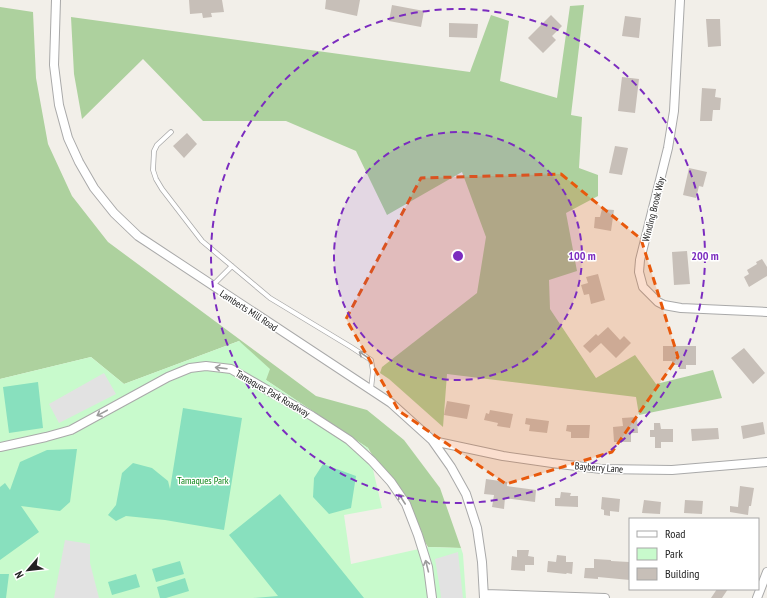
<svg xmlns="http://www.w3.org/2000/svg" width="767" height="598" viewBox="0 0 767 598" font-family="'PT Sans Narrow',sans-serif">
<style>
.forest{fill:#add19e}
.park{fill:#c8facc}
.pitch{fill:#88e0be}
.parking{fill:#e2e2e2}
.building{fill:#c7bfb8}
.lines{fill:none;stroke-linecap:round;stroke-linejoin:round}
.service-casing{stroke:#a9a9a9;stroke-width:5.5}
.minor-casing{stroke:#a9a9a9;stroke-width:10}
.service{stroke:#fff;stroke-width:4}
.minor{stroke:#fff;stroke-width:8}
.oneway{stroke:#9c9c9c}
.marked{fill:#e8590c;fill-opacity:0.2;stroke:#e8590c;stroke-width:3;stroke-dasharray:8 5;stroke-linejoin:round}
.ring{fill:none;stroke:#7b2cbf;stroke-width:2;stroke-dasharray:7 5}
.labels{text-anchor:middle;stroke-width:3;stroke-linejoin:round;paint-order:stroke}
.street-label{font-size:10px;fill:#222;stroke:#fff}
.park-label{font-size:10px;fill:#0c8416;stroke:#fff}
.centre{fill:#7b2cbf;stroke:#fff;stroke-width:2}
.ring-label{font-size:12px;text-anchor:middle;font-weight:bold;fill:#7b2cbf;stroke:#fff;stroke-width:3;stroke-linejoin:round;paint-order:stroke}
</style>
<rect width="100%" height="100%" fill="#f2efe9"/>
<path class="forest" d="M584,5L571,115L582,117L579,168L598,175V196L566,213L577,271L549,280L550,309L596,378L635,355L656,384L713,370L722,398L639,415L636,397L447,374L443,427L389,379L380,373L382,367L477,293L486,237L462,172L387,215L356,151L286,121H203L143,59L82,119L74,74L71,17L470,72L491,15L509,21L500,81L557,98L570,6Z
M0,7L33,12L36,78L48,144L72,196L108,242L316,396L367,410L404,440L440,488L461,548L428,547L368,448L266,380L239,341L124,384L91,357L0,379Z"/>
<path class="park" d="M239,341L270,369L266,380L368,448L382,508L344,515L351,564L428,547L461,548L463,554L466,598H0V379L91,357L124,384Z"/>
<path class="pitch" d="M38,382L43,428L9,433L3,387Z
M183,408L242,418L224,530L165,520L126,516L116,521L108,515L116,505L122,473L133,463L152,468L168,481L170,489Z
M77,449L70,502L60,511L21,506L39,532L0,560V487L5,483L10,490L20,462L47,450Z
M323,464L356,476L351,508L329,514L313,497L314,478Z
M280,494L364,598H253L278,596L229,535Z
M180,561L184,574L156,582L152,569Z
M0,574H9L6,598H0Z
M136,574L140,587L112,595L108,582Z
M185,578L189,591L166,598H160L157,587Z"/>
<path class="parking" d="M104,373L116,394L59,423L49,404Z
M65,540L90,544V563L99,598H54Z
M458,552L463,598H441L440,589L435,559Z"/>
<path class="building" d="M189,0H222L224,12L211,13L212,17L203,18L202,13L190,14Z
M326,0H360L357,16L325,9Z
M392,5L424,11L421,27L389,21Z
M551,15L562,26L552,36L556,40L543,53L528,38Z
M625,16L641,18L639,38L622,36Z
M706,19H720L721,46L708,47Z
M449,23L478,24L477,38L449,37Z
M622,77L639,79L635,113L618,111Z
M702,88L716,89L715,97L721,98L720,110H713L712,121H700Z
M187,133L197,144L184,158L173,146Z
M615,146L628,148L622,175L609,173Z
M689,168L707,172L703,187L699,186L696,198L683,195Z
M602,209L614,210L611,231L594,228L595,217H600Z
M687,251L690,284L674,285L672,252Z
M762,259L767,267V276L749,287L744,277L749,274L747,270L757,264L756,262Z
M598,274L605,300L591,304L589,294L584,295L581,285L588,283L586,277Z
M608,327L620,340L624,336L631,343L616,358L601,343L590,353L583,346L596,334L598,336Z
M663,346H696V365H686V369H679V365H672V361H663Z
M744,348L765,373L753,384L731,358Z
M447,401L470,405L467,419L444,415Z
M490,410L513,414L510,428L497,426L498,423L484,420L486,413L489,414Z
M637,417L638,433H631V442H614L613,427L623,426L622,418Z
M526,418L549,421L547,433L529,431L530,425L525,424Z
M763,422L765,434L743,439L741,426Z
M654,423H660L661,429H673V442H661V448H655V437H650V430H654Z
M567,425H590L589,438H571V432L566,431Z
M718,428L719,439L692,441L691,429Z
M486,479L507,482V486L536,490L535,502L505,498L504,509L492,507L494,495L484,494Z
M740,486L754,488L751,506H749L748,515L730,512V506L738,507Z
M561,492L571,493L570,496H578V507L555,506V498H560Z
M602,497L620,499L619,512L610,511V516L604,515V510L601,509Z
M644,500L661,502L660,514L642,513Z
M685,500L703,501L702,514L684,513Z
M517,550H529L528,556L534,557V565H525V571L511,570L512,556L517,557Z
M557,555L566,556V562H573L572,574L567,573L566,574L547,572L548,561L556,562Z
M594,559L611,560V561L629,562V568H630V580L598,577V579L584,578L585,568H594Z
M717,589H728L722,598H711Z"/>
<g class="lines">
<defs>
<path id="service" d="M171,132L157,145L154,151L153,170L156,179L162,189L202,241L270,298L351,347L371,360L373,371L371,389
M213,285L232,266"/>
<path id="minor" d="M56,0L54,65L59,105L68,138L79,162L94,188L114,213L138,236L391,403L432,440L451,467L466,494L477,528L482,562L484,598
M680,0L674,111L668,148L640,260L639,272L643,287L658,302L664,305L681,308L767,312
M433,441L503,456L552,463L601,469L672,470L767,462
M0,447L46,437L71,430L168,377L190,368L206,366L231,369L312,416L349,440L372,461L391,482L406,504L418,535L428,567L432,598
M484,594L605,598
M757,598L767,572"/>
</defs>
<use href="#service" class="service-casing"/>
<use href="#minor" class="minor-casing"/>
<use href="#service" class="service"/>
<use href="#minor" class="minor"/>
</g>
<defs><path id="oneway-shaft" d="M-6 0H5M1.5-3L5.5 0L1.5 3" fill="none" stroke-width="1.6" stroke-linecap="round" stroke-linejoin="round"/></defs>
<g class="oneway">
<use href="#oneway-shaft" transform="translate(364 355) rotate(-146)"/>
<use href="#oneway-shaft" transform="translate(221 368) rotate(-173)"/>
<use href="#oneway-shaft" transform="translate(102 413) rotate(152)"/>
<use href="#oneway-shaft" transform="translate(402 499) rotate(-123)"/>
<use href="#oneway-shaft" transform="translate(427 566) rotate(-104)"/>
</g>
<path class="marked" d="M561,174L641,239L678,357L612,452L506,484L399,411L346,319L421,178Z"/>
<circle cx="458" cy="256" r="124" fill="#7b2cbf" fill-opacity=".12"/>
<g class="ring">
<circle cx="458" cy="256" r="124"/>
<circle cx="458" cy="256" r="247"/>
</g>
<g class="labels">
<g class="street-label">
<text transform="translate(653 209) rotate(-76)" y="4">Winding Brook Way</text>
<text transform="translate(249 310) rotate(33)" y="4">Lamberts Mill Road</text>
<text transform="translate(273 393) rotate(30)" y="4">Tamaques Park Roadway</text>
<text transform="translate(599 467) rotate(4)" y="4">Bayberry Lane</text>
</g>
<g class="park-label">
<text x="203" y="484">Tamaques Park</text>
</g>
</g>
<circle cx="458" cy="256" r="6" class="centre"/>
<g class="ring-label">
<text x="582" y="260">100 m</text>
<text x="705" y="260">200 m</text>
</g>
<rect x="629" y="518" width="130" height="72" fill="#ffffff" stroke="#a7a7a7"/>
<rect x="637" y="531" width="20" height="6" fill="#ffffff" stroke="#a7a7a7"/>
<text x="665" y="538" font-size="12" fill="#222222">Road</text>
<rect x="637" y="548" width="20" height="12" fill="#c8facc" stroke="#a7a7a7"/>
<text x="665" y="558" font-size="12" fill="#222222">Park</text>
<rect x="637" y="568" width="20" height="12" fill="#c7bfb8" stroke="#a7a7a7"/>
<text x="665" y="578" font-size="12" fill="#222222">Building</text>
<g transform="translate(28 570) rotate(242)" stroke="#ffffff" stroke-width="3" paint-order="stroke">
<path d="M0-3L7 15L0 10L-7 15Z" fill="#222222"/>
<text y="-6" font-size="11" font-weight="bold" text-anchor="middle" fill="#222222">N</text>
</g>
</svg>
